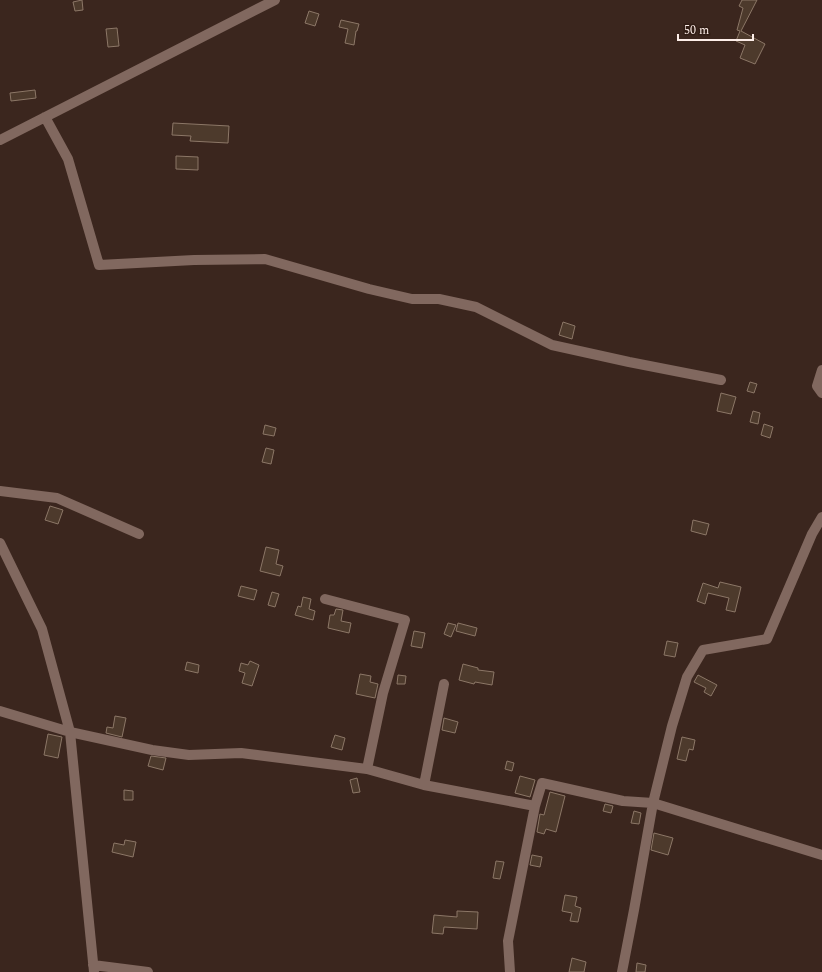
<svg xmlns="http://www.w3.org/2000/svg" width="822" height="972" viewBox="0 0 822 972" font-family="Spectral,serif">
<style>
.building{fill:#4d3a2c;stroke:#8c7767}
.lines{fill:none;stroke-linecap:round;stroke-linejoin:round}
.street{stroke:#81685f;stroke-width:10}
</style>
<rect width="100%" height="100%" fill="#3b261e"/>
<path class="building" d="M82,0L83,10L75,11L73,2Z
M742,0H757L741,31L765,44L755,64L740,58L745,45L736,41L740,31L737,30L743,8L739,6Z
M309,11L319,14L315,26L305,23Z
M341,20L359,24L357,31H356L354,45L345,43L348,29L339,27Z
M117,28L119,46L108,47L106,29Z
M35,90L36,98L11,101L10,93Z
M173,123L229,126L228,143L190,141L191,136L172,135Z
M176,156L198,157V170L176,169Z
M563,322L575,326L572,339L559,335Z
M750,382L757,384L754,393L747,391Z
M721,393L736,397L731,414L717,411Z
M753,411L760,413L758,424L750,422Z
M764,424L773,427L770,438L761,435Z
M265,425L276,428L274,436L263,434Z
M266,448L274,450L271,464L262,462Z
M50,506L63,510L58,524L45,520Z
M693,520L709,524L706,535L691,531Z
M266,547L279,550L276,564L283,566L280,576L260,571Z
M720,582L741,587L735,612L726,610L729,598L708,593L705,604L697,601L703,583L718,588Z
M241,586L257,590L254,600L238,596Z
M272,592L279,594L275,607L268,605Z
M303,597L311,599L309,609L315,611L313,620L295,615L298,606L301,607Z
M336,609L343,610L341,621L351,623L349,633L328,628L330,615H334Z
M448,623L456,625L451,637L444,634Z
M458,623L477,628L475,636L456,631Z
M414,631L425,633L422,648L411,646Z
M667,641L678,643L675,657L664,655Z
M250,661L259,665L252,686L242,683L245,673L239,671L241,663L248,665Z
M187,662L199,665L198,673L185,670Z
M463,664L478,668V670L494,672L492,685L475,682L474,684L459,680Z
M360,674L371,676L370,682L378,684L375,698L356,694Z
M398,675L406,676L405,684H397Z
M698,675L717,685L711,696L704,692L706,688L694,682Z
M115,716L126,718L122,737L106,733L107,727L113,728Z
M444,718L458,722L455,733L442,730Z
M48,734L62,737L58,758L44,755Z
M335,735L345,738L342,750L331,747Z
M682,737L695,740L693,750L689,749L686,761L677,759Z
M151,756L166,758L163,770L148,766Z
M507,761L514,763L512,771L505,769Z
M520,776L535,780L530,797L515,793Z
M357,778L360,792L353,793L350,780Z
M124,790L133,791V800H124Z
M550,792L565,796L556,832L546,829L544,834L537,832L540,814L544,815Z
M605,804L613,806L611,813L603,811Z
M634,811L641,813L639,824L631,823Z
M654,833L673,838L668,855L651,850Z
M125,840L136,842L133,857L112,852L114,843L124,845Z
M532,855L542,857L540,867L530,865Z
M496,861L504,862L500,879L493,878Z
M565,895L577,897L575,906L581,908L578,922L570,921L572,913L562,911Z
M457,911L478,912L477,929L444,927L443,934L432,933L434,915L457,917Z
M572,958L586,962L584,972H569Z
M637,963L646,965L645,972H636Z"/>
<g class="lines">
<path class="street" d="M45,117L68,159L99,265L194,260L265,259L369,289L412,299H439L476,307L552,345L629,362L721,380
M0,140L275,0
M822,370L817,386L822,393
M0,491L57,498L139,534
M0,543L42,629L70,732L94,972
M325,599L405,620L383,693L367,769
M0,711L70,732L152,750L189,755L241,753L367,769L424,785L535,806L542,783L623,801L653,803L822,855
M424,785L444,684
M93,965L148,972
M510,972L508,941L535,806
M622,972L634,910L653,803L672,726L687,677L703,650L767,639L812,534L822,517"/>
</g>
<path d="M678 34v6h75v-6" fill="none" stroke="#fdeee9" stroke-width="2"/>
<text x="684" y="34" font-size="12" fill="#fdeee9" stroke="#311d15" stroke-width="3" paint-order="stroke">50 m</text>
</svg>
